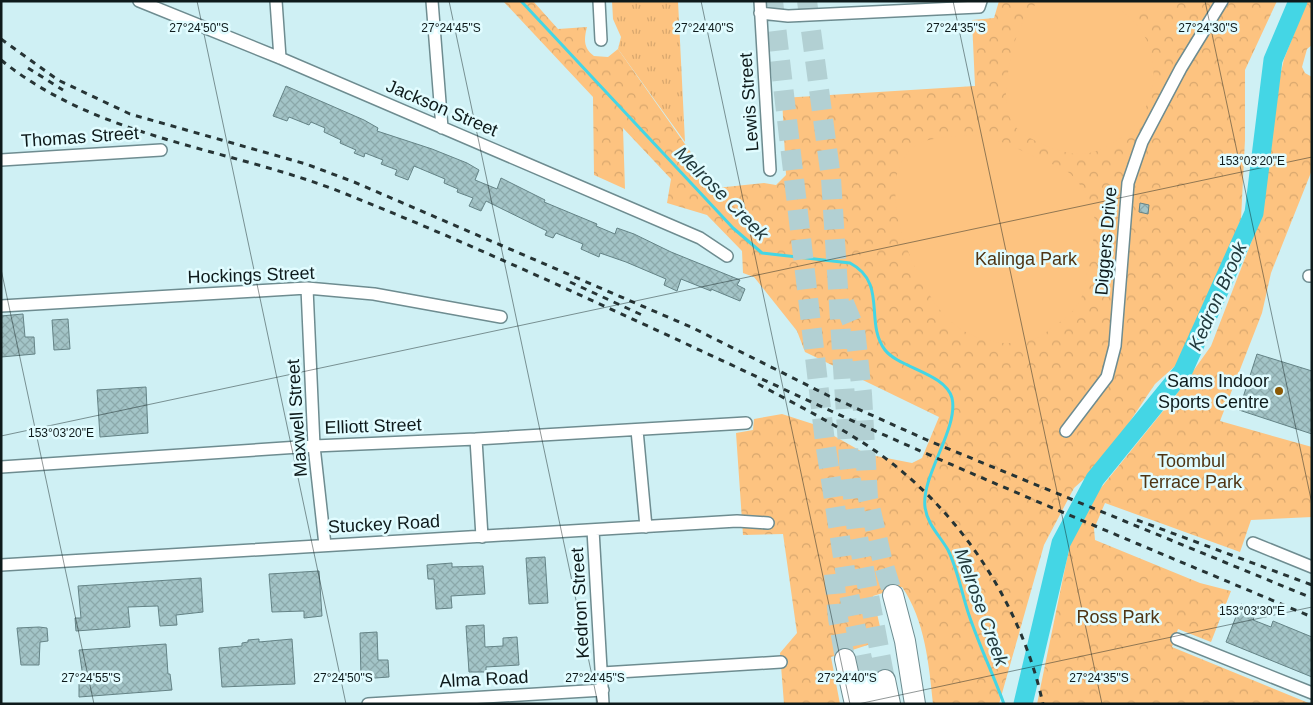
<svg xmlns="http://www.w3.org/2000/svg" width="1313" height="705" viewBox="0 0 1313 705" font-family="Arial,sans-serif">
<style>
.grass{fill:url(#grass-tufts)}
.park{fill:url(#park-crowns)}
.pitch{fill:#fdc380}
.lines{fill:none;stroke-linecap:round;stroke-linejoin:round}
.stream{stroke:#44d6e5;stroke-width:3}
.river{stroke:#44d6e5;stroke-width:19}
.building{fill:url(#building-cross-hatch);stroke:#648386}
.highway-tunnel{stroke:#b2d0d3;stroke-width:20;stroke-dasharray:20 10;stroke-linecap:butt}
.street-casing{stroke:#6e8c90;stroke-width:14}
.highway-casing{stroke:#6e8c90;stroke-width:22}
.street{stroke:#fff;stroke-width:11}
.highway{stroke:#fff;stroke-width:20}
.rail{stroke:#263435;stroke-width:3;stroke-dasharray:6 6;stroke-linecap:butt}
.ticks{fill:none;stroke:#0e1a1b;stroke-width:1;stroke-opacity:0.45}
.poi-dot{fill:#8c5905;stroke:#e1fcff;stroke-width:2}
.labels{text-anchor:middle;stroke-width:5;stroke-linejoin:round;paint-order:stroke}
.street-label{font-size:18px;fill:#0e1a1b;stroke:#e1fcff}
.park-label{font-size:18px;fill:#4f3514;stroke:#e1fcff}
.poi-label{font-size:18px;fill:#0e1a1b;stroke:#e1fcff;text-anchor:end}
.water-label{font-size:19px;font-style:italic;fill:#223a3d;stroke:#e1fcff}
.ticks-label{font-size:12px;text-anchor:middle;fill:#0e1a1b;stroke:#e1fcff;stroke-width:5;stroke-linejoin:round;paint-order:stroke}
</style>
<defs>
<pattern id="grass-tufts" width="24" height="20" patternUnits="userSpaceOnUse" patternTransform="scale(1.25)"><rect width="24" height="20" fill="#fdc380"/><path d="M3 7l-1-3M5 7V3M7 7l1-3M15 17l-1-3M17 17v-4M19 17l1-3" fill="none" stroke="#d8a76e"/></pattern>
<pattern id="park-crowns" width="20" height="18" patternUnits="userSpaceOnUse" patternTransform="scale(1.25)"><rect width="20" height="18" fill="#fdc380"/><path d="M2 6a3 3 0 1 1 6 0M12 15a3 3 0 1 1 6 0" fill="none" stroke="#d8a76e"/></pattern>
<pattern id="building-cross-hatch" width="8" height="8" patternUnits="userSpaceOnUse" patternTransform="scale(1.25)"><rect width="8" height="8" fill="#a3c4c7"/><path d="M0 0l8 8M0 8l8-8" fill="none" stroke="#8ba8aa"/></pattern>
</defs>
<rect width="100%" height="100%" fill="#cff0f4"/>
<path class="grass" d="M612,1H678L685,142L618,49L621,37L613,19Z"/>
<path class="park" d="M503,1H533L558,29L587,27C584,39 583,48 594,56L608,57L618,49L716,188L764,183L776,185L786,175L782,98L975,86L972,20L994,18L999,1H1277L1245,70V140L1241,219L1183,359L1155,384L1102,463L1074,488L1044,545L999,704H933C929,665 925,620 902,587L873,596L883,640L831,657L840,704H784L780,653L797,633L783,534L743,535L736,433L753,430L754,419L782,414L813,424L866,454L912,463L922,458L939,417L805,352L797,331L754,277L743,273L742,251L707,215L667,203L671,179L623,128L625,189L594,175L593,97Z
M1307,1H1312V45L1307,49L1302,67L1305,73L1312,77V170L1271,273L1262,313L1220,421L1312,447V517L1251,520L1240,552L1105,503L1094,529L1095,540L1200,583L1231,591L1211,642L1178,629L1172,647L1311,704H1037L1070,544L1096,494L1176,395L1211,346L1261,217L1274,103L1284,59Z"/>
<path class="pitch" d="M1039,1H1178C1160,13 1141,10 1121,10C1131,18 1140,27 1146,39C1163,73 1150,119 1119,139C1108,147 1094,154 1080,154C1066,154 1053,149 1040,143C1009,130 1003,113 1007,80C1011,51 1017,21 1039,1Z
M974,135C999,138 1021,151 1044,161C1051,164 1062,167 1068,172C1081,182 1093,204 1095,221C1096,234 1090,252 1088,266C1084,295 1082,308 1056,325C1050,329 1043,335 1037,338C1008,350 967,340 946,317C916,285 868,179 915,146C929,136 956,137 974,135Z"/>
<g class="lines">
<path class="stream" d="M521,1L733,228L762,253L850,263C888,283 864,322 885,350C899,368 945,373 952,398C959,428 921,476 925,507C927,524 940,536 948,550C958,570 962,595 969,615C979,645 993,674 1004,704"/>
<path class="river" d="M1023,704L1061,543L1095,479L1183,371L1254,213L1273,60L1298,1"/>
</g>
<path class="building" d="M286,86L364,120L378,128L377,131L432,149L467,163L479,170L475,180L497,189L501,178L545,200L544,202L597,224L596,226L615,234L617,228L634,234L671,252L740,280L737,285L745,289L740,301L711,289V291L681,279L677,291L664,285L666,279L626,262L600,253L599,257L581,249L583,244L556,233L553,238L545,235L547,231L486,201L481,211L469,206L473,198L457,192L458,189L444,183L445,179L414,166L408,180L395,175L397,170L381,164L383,160L365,153L364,157L354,153L356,150L340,143L341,140L324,132L325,128L311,122L309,125L289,117L287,121L273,116Z
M1140,203L1149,205L1148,214L1139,212Z
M23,314L25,337H34L35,354L1,357V316Z
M68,319L70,349L54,350L52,320Z
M1257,354L1312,371V434L1239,410Z
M146,387L148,433L100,437L97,390Z
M545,557L548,603L529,604L526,558Z
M452,563V567L483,566L485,594L451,596L452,608L436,609L434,579H428L427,565Z
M319,571L322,616L304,618V611L272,612L269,574Z
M201,578L203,612L176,615L177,625L160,626L158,606L128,607L130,627L76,631L75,618H81L78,586Z
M1241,604L1256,610L1253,620L1271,627L1273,621L1312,637V677L1226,642Z
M484,625L485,647L503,646V638L517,637L519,665L486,667V672H469L466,626Z
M39,627L47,628L48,641L40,642L39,665H21L17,628Z
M377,632L378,660H388L389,677L361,679L360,633Z
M259,639V642L292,639L295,684L222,687L219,648L242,646V643L248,642V640Z
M166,644L168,674H170L172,690L79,697V684H84L79,650Z"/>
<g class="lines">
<path class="highway-tunnel" d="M773,1L825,442L848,589L867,684
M807,1L831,178L849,462L857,532L885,680
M844,303L855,329L862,394L868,498L883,563L893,595
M834,574L838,618L845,659"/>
<defs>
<path id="street" d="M139,1L280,58L700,238L727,256
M276,1L280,58
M432,1L442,128
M599,1L601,40
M760,1L770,170
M760,13L788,16L979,7L981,1
M1,160L161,150
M1309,276H1312
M307,288L314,446L325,545
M1,306L307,288L374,294L501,317
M637,430L646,527
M1066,431L1107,377L1115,346L1128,183L1142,142L1181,68L1222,1
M476,439L482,537
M1,467L314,446L476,439L746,423
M593,530L603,704
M1253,543L1312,567
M1,565L737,521L768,523
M1177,639L1312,693
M602,673L781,662
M368,704L603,690"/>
<path id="highway" d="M893,595L905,641L915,704
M845,659L855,704
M885,680L890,704
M867,684L871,704"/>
</defs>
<use href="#street" class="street-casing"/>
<use href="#highway" class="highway-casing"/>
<use href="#street" class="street"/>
<use href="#highway" class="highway"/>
<path class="rail" d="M1,39L58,80L130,114L306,164L354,182L691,327L829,396L927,440L1312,598
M1,60C100,140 232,148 346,194C511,260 670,337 831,411C989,483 1151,549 1312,617
M28,68L63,90
M570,282L642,315
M758,384C797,405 837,425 874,450C959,509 1021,603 1043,704
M1137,520L1312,585"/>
</g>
<path class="ticks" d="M197,1L346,704M449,1L598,704M701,1L850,704M953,1L1102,704M1205,1L1312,504M1,269L94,704M1,436L1312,157M858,704L1312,607"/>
<circle class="poi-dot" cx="1279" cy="391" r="5"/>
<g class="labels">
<g class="street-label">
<text transform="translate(749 102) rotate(-94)" y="6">Lewis Street</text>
<text transform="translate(442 108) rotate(23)" y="6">Jackson Street</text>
<text transform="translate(80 137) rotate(-4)" y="6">Thomas Street</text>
<text transform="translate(1106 241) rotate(-85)" y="6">Diggers Drive</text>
<text transform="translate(251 275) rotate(-2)" y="6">Hockings Street</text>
<text transform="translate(297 418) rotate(-94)" y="6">Maxwell Street</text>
<text transform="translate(373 426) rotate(-2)" y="6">Elliott Street</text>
<text transform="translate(384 524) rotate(-3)" y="6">Stuckey Road</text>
<text transform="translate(580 603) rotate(-93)" y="6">Kedron Street</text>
<text transform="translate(484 679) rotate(-3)" y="6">Alma Road</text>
</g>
<g class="park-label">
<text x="1026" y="265">Kalinga Park</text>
<text x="1191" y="467">Toombul<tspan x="1191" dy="21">Terrace Park</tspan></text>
<text x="1118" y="623">Ross Park</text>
</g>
<g class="poi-label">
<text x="1269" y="387">Sams Indoor<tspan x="1269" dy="21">Sports Centre</tspan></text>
</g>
<g class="water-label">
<text transform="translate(722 193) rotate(45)" y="7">Melrose Creek</text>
<text transform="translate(1217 296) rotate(-66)" y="7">Kedron Brook</text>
<text transform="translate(982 607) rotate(70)" y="7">Melrose Creek</text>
</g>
</g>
<g class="ticks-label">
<text x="199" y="32">27°24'50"S</text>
<text x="451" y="32">27°24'45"S</text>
<text x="704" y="32">27°24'40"S</text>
<text x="956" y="32">27°24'35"S</text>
<text x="1208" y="32">27°24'30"S</text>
<text x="1252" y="165">153°03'20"E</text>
<text x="61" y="437">153°03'20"E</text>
<text x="1252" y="615">153°03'30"E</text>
<text x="91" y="682">27°24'55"S</text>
<text x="343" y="682">27°24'50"S</text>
<text x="595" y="682">27°24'45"S</text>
<text x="847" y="682">27°24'40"S</text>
<text x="1099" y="682">27°24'35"S</text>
</g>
<rect width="1313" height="705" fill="none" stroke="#0e1a1b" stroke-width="5"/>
</svg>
